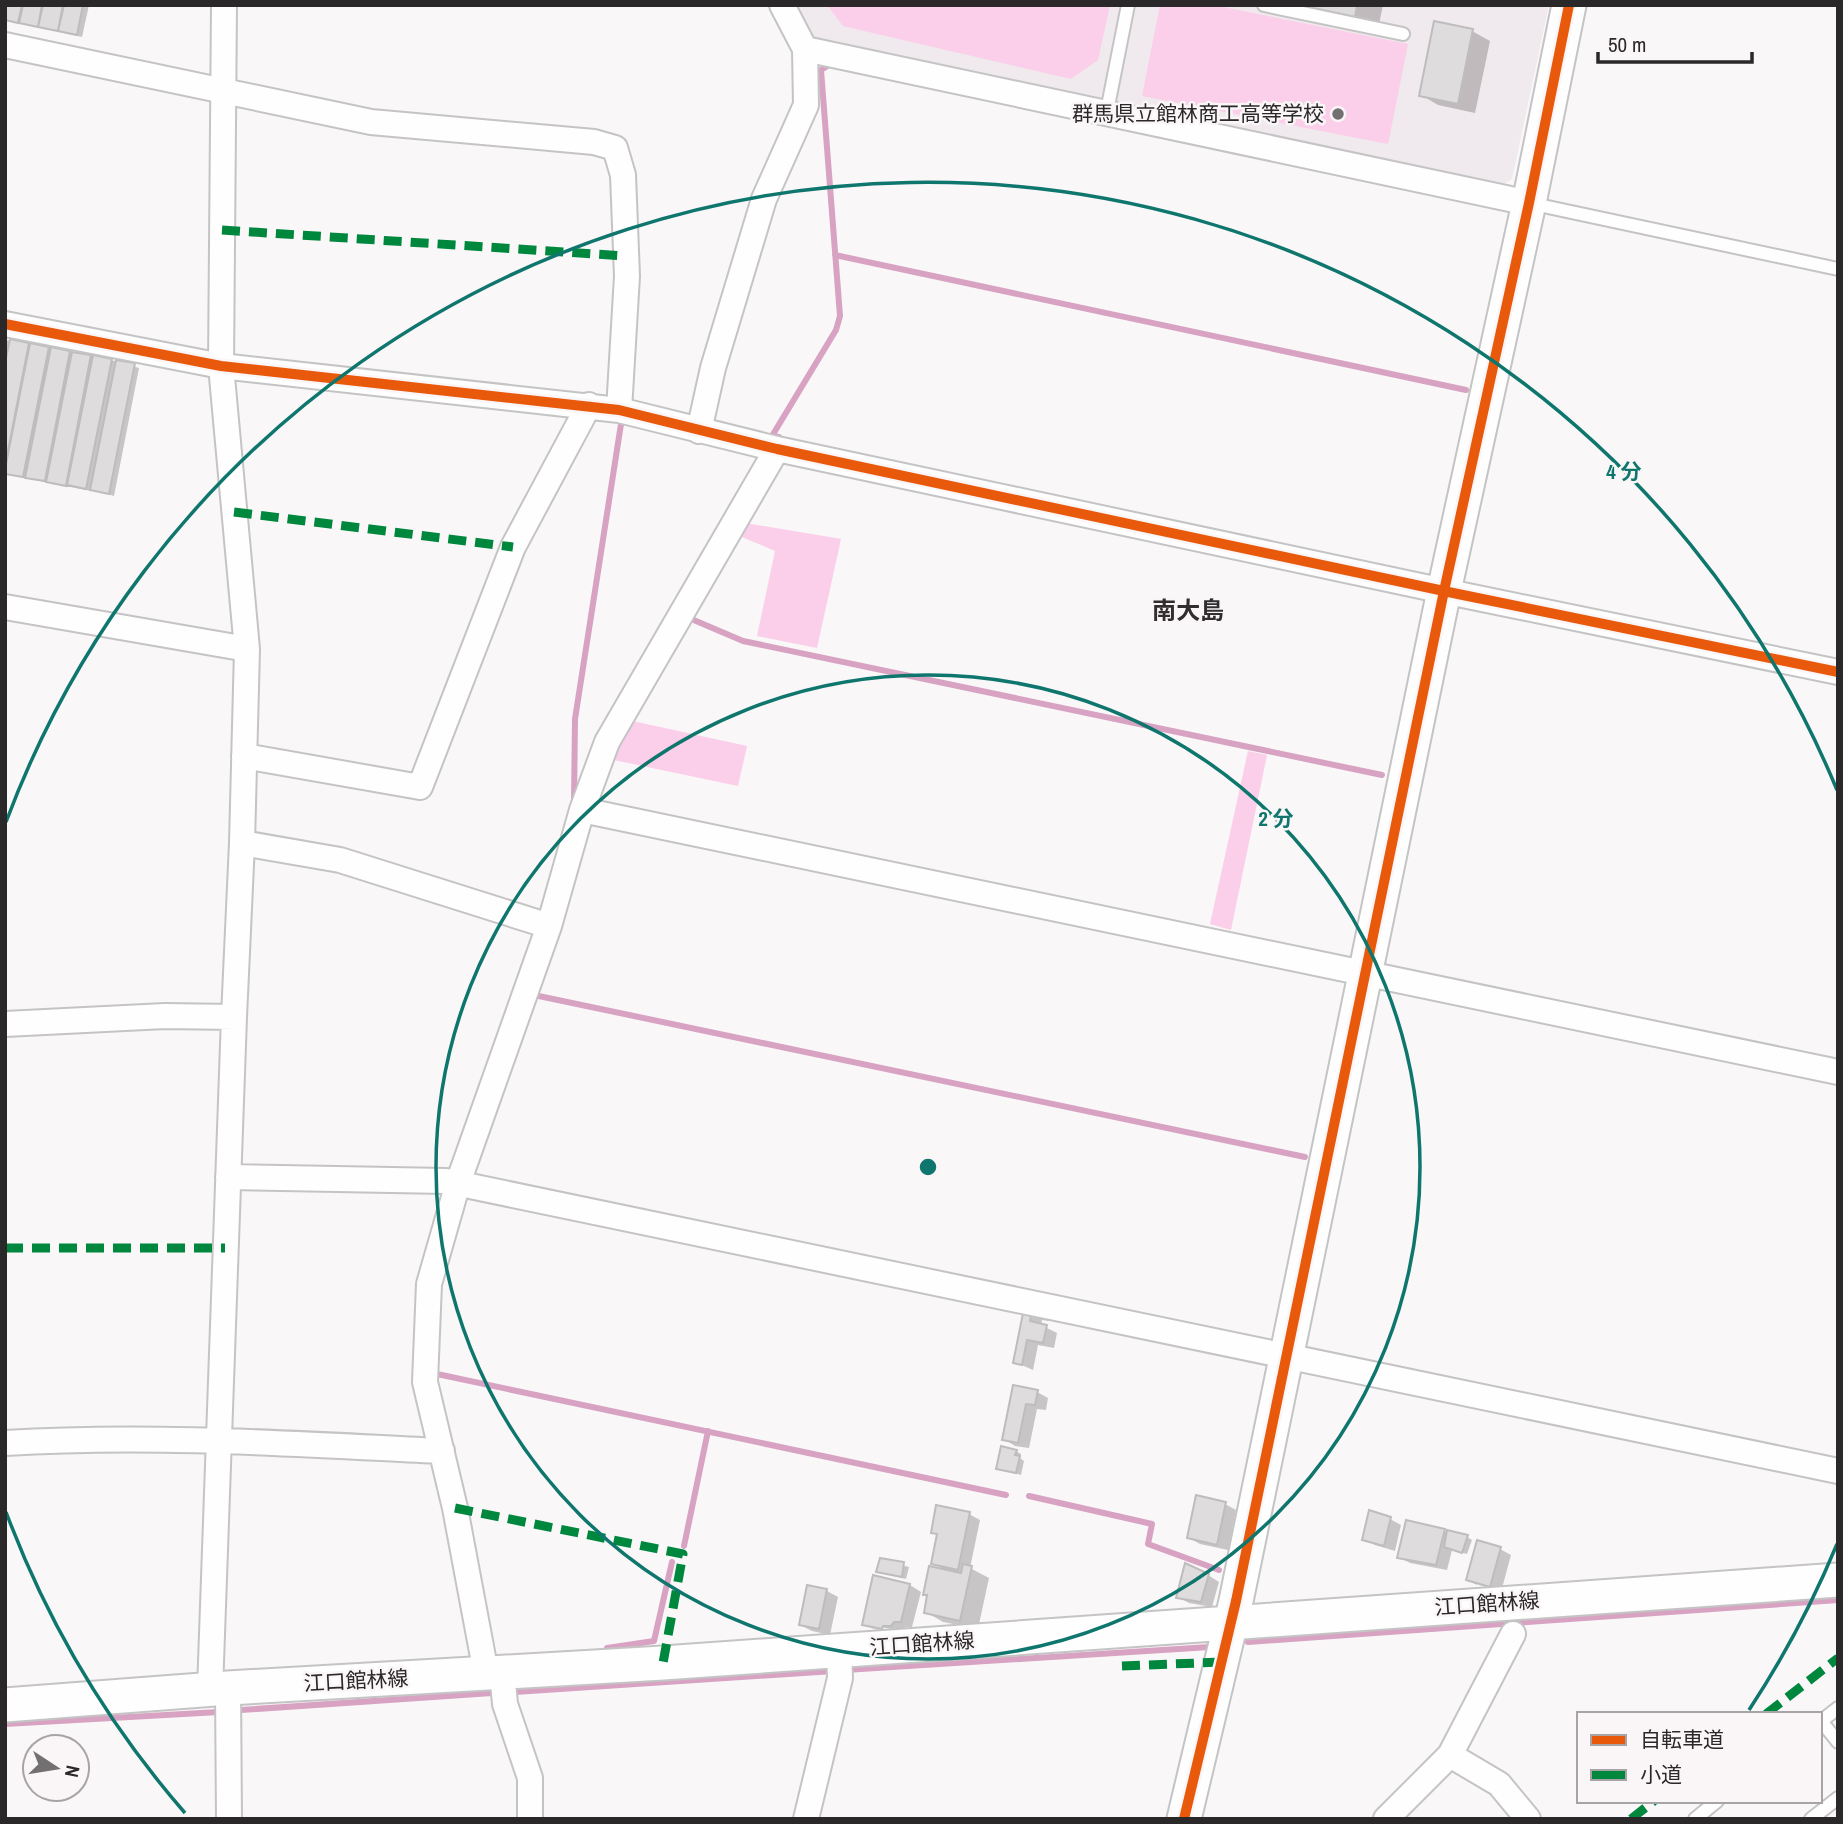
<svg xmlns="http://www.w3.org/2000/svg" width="1843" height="1824" viewBox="0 0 1843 1824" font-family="'Archivo Narrow','Noto Sans JP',sans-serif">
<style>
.built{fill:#f0e9ed}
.green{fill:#fbcee9}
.shadow{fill:#0003;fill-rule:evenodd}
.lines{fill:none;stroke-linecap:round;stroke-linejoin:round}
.stream{stroke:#d8a2c2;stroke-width:6}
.building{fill:#dedcdd;stroke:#bebdbd;stroke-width:2}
.lane-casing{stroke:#c5c4c5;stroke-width:16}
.street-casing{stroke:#c5c4c5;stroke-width:28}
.secondary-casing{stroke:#c5c4c5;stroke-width:37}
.lane{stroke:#fefefe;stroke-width:12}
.street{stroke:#fefefe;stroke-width:24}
.secondary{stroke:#fefefe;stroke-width:33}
.quiet{stroke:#00873e;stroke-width:9;stroke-dasharray:18 9;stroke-linecap:butt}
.cycleway-casing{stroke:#faf6f8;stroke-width:15}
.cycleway{stroke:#e8590c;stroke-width:10}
.ring{fill:none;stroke:#0f766e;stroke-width:3.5}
.poi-dot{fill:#727071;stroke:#faf6f8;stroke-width:2.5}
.labels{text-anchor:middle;stroke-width:5;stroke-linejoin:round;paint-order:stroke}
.poi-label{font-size:21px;fill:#2a2829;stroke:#faf6f8;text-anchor:end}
.street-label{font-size:21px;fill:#2a2829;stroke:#faf6f8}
.quarter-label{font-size:24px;font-weight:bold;fill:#312e30;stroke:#faf6f8}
.centre{fill:#0f766e;stroke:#faf6f8;stroke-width:3.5}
.ring-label{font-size:21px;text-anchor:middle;font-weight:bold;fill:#0f766e;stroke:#faf6f8;stroke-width:5;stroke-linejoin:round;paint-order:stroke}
</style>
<rect width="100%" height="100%" fill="#f9f7f8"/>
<path class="built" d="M796,5H1549L1512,179L1502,185L812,40Z"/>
<path class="green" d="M827,5H1110L1098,60L1071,79L843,26Z
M1160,5H1213L1408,44L1388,144L1142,96Z
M745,523L841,539L817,648L757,636L775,551L737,535Z
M628,720L747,746L738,786L609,759Z
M1248,751L1267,755L1231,930L1210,924Z"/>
<path class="shadow" d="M5,5H89L82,37L5,20Z
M1265,5H1383L1378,29Z
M1472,31L1490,41L1475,113L1438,105L1421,95Z
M5,340L111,360L139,368L114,496L91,489V491L5,474Z
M1026,1310L1051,1317L1050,1321L1042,1320L1041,1325L1057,1333L1054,1348L1038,1345L1033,1370L1015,1362Z
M1014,1387L1037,1392L1048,1398L1046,1410L1037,1409L1029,1448L1015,1446L1004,1439Z
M1016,1451L1021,1454L1020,1458L1024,1461L1021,1475L998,1468Z
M1225,1504L1236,1510L1228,1550L1200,1544L1189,1538Z
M969,1514L980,1520L970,1568L989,1578L978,1629L943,1622L926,1612L944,1570L933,1563L939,1535L933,1532Z
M1390,1519L1401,1525L1395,1551L1375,1545L1364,1539Z
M1408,1522L1467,1537L1472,1540L1467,1554L1452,1550L1447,1570L1410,1563L1399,1557Z
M1500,1549L1511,1555L1501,1592L1479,1586L1498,1591L1499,1588L1477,1582V1585L1468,1580Z
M881,1560L909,1567L906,1579L878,1572Z
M1208,1575L1219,1582L1212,1607L1189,1603L1178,1597Z
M910,1585L921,1592L912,1627H906L902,1632L893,1634L876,1630L864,1624ZM874,1626L891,1629L890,1633L874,1629Z
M827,1591L838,1597L830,1635L812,1631L800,1625Z"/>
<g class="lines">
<path class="stream" d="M835,255L1466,390
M779,437L772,436L836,330L840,316L821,70L832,63
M689,618L743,641L1382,775
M574,803L575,719L621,424
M534,995L1305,1157
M437,1374L1006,1495
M1029,1496L1152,1524L1148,1544L1219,1570
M684,1546L708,1431
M1248,1642L1838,1600
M607,1648L654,1641L672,1562
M845,1670L1210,1647
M515,1692L834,1671
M241,1710L492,1693
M5,1724L219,1712"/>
</g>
<path class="building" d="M5,5H22L18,23L5,20Z
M23,5H42L38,27L19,23Z
M43,5H63L58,31L38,27Z
M64,5H83L77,35L58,31Z
M1299,5H1357L1355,17Z
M1434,21L1473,29L1458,104L1419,96Z
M10,339L29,343L5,466V363Z
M30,343L49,347L23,477L5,474V469Z
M51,347L70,351L45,481L25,478Z
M72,352L91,355L66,486L46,482Z
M93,355L112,359L86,489L67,485Z
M116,360L135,363L109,494L90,490Z
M1024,1308L1032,1309L1030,1321L1047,1325L1043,1343L1027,1340L1022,1365L1013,1363Z
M1013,1385L1038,1390L1035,1405L1026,1404L1018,1443L1002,1440Z
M1001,1446L1017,1450L1015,1455L1020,1456L1016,1473L996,1469Z
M1196,1495L1226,1502L1217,1545L1187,1538Z
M936,1505L970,1512L958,1570L931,1564L937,1534L931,1533Z
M1369,1510L1391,1517L1384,1546L1362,1540Z
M1406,1520L1445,1529L1436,1565L1397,1558Z
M1447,1530L1468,1535L1462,1553L1444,1547Z
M1477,1540L1501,1547L1490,1587L1466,1580Z
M880,1558L904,1562L902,1577L876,1572Z
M1185,1563L1209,1574L1201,1602L1176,1598Z
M963,1564L972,1566L960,1621L924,1613L927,1595H923L929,1566L961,1573Z
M873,1575L910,1584L901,1622H894L891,1626H883L882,1629L862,1625Z
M807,1585L827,1589L819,1629L799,1625Z"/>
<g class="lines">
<defs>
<path id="lane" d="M1264,5L1403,34
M1107,111L1128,5
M1529,203L1838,269
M1821,1721L1838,1742
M1820,1722L1838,1708
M1695,1819L1717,1801
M1811,1819L1838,1798"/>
<path id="street" d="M5,45L371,122L594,142L615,148L623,175L627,276L619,410
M805,49L1529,203
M5,324L221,366L619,410L777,449L1458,594L1838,672
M699,431L713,368L764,199L806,105L805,49L782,5
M5,607L247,649
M244,756L420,787L513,547L589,405
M582,810L1838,1072
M242,843L340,860L549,926
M5,1024L165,1016L234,1017
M228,1177L446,1181L1838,1471
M5,1443C151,1434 296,1444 442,1451
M502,1672L505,1704L530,1778V1819
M486,1673L455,1508L425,1382L429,1284L458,1183L549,926L582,810L607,742L777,449
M228,1688L229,1819
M210,1690L234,1017L242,843L247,649L221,366L224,5
M1450,1755L1499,1784L1528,1819
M806,1819L840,1678L839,1650
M1386,1819L1450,1755L1513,1634"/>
<path id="secondary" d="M5,1705L228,1688L663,1663L1838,1580
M1184,1819L1236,1601L1444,591L1529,203L1569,5"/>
</defs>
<use href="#lane" class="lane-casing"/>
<use href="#street" class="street-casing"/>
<use href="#secondary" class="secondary-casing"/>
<use href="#lane" class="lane"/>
<use href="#street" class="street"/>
<use href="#secondary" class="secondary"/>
<path class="quiet" d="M222,230L626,256
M234,512L513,547
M5,1248H225
M455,1508L683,1554L663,1663
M1122,1666L1223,1662
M1766,1714L1838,1658
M1631,1819L1654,1801"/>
<defs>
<path id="cycleway" d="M5,324L221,366L619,410L777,449L1458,594L1838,672
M1184,1819L1236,1601L1444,591L1529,203L1569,5"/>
</defs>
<use href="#cycleway" class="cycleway-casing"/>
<use href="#cycleway" class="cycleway"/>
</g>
<g class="ring">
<circle cx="928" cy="1167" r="492"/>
<path d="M1837 1544A984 984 0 0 1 1749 1710M185 1813A984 984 0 0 1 6 1512M6 822A984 984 0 0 1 1837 790"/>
</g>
<circle class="poi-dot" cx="1338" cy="114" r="7"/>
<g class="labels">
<g class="poi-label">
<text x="1324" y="121">群馬県立館林商工高等学校</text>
</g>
<g class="street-label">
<text transform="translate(1487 1604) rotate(-4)" y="7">江口館林線</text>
<text transform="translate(922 1644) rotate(-4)" y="7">江口館林線</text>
<text transform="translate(356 1681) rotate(-3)" y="7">江口館林線</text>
</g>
<g class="quarter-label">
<text x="1188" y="619">南大島</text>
</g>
</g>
<circle cx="928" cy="1167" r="10" class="centre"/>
<g class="ring-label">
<text x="1624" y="479">4 分</text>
<text x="1276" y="826">2 分</text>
</g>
<rect width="1843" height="1824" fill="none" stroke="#2a2829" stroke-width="14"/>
<rect x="1577" y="1712" width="245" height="91" fill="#faf6f8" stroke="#a7a4a5" stroke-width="2"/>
<rect x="1591" y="1735" width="35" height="10" fill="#e8590c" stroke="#a7a4a5" stroke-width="2"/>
<text x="1640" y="1747" font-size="21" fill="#2a2829">自転車道</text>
<rect x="1591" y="1770" width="35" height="10" fill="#00873e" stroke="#a7a4a5" stroke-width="2"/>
<text x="1640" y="1782" font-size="21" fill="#2a2829">小道</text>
<g transform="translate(56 1768) rotate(102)"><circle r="33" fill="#faf6f8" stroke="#a7a4a5" stroke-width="2"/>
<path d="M0-5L12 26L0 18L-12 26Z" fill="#727071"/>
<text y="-10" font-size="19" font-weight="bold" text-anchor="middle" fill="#2a2829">N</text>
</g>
<path d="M1598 52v10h154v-10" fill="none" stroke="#2a2829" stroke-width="3.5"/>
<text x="1608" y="52" font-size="21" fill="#2a2829" stroke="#faf6f8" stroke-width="5" paint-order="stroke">50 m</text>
</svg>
